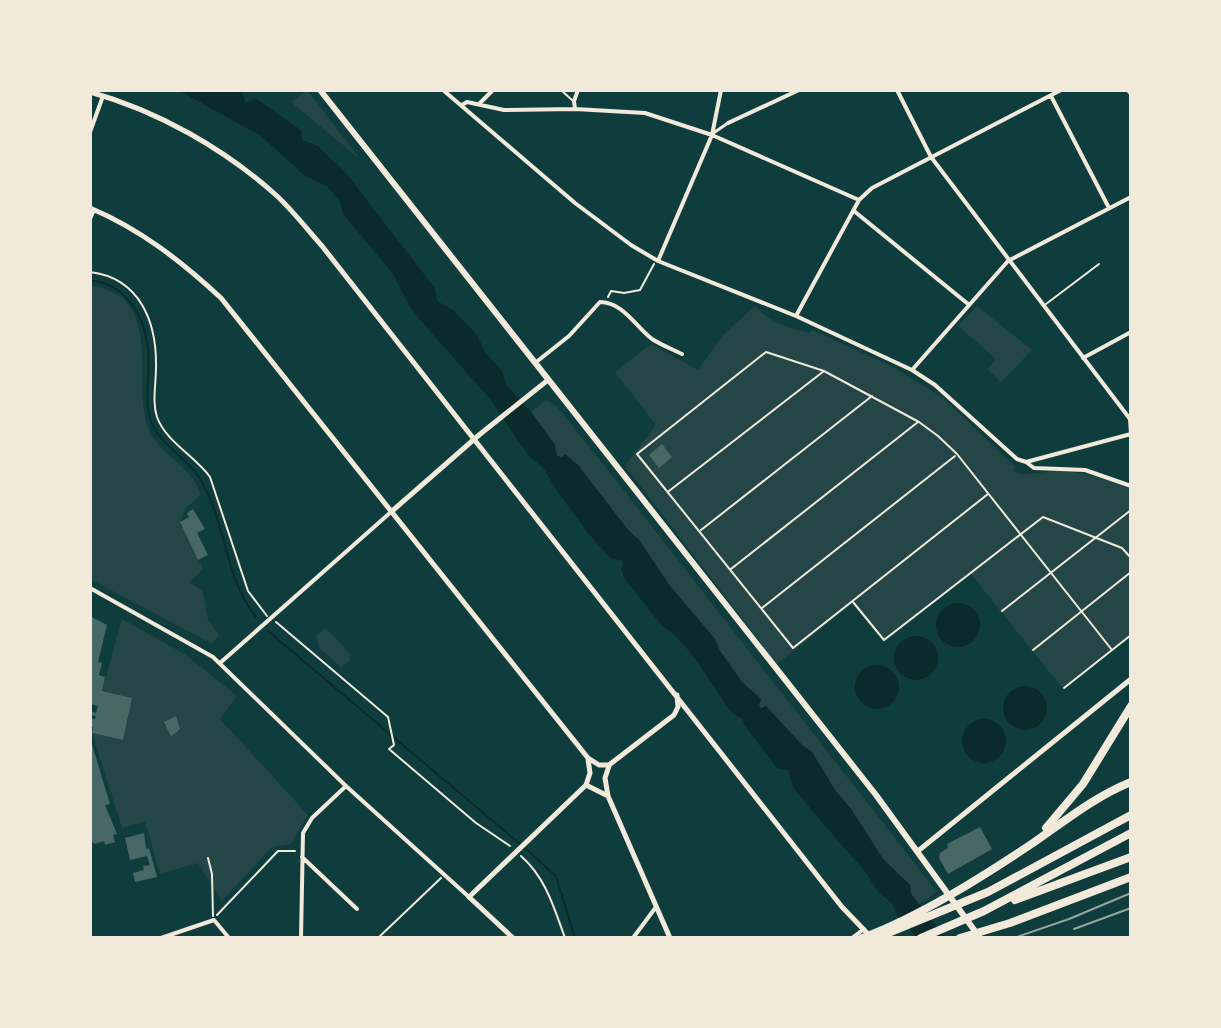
<svg xmlns="http://www.w3.org/2000/svg" width="1221" height="1028" viewBox="0 0 1221 1028" font-family="'PT Sans Narrow',sans-serif">
<style>
.green{fill:#244646}
.water{fill:#0a2a2b}
.lines{fill:none;stroke-linecap:round;stroke-linejoin:round}
.stream{stroke:#0a2a2b;stroke-width:2}
.building{fill:#486865}
.path{stroke:#f1e9da;stroke-width:2}
.service{stroke:#f1e9da;stroke-width:2}
.pedestrian{stroke:#f1e9da;stroke-width:3}
.minor{stroke:#f1e9da;stroke-width:4}
.tertiary{stroke:#f1e9da;stroke-width:5}
.secondary{stroke:#f1e9da;stroke-width:6}
.motorway{stroke:#f1e9da;stroke-width:8}
.rail{stroke:#97a49c;stroke-width:2}
</style>
<rect width="100%" height="100%" fill="#0f3d3e"/>
<path class="green" d="M307,90L360,159L291,102Z
M90,285C169,298 128,382 150,432C159,451 180,461 192,478C196,482 198,489 201,494L185,509L180,522L203,569L190,582L203,592L208,620L219,635L212,644L90,579Z
M755,306C767,320 789,329 810,333L812,330L889,365L942,397L1015,467L1013,471C1028,478 1041,471 1057,471C1083,471 1107,479 1131,490V637L1063,689L971,574L884,642L852,604L777,664L625,466L656,425L615,372L651,344L698,370L723,335Z
M977,306L1032,350L1001,382L987,369L996,359L958,326Z
M546,400L557,407L603,464L937,892L918,905L911,894L910,885L883,859L851,809L835,790L812,752L802,745L766,706L761,709L759,705L761,699L742,682L720,651L715,639L670,586L639,540L628,530L578,465L557,456L543,428L531,412Z
M122,619L186,655L237,696L220,719L308,815L291,844L272,847L222,901L198,863L160,874L145,822L122,828L92,733L123,740L132,698L102,691Z
M326,628L350,654L349,661L341,667L319,648L316,636Z"/>
<path class="water" d="M178,90H241L246,103L255,98L301,130L302,140L318,146L346,173L434,287L437,301L454,311L476,334L486,353L502,371L506,385L531,412L555,445L557,456L562,457L565,454L578,465L628,530L639,540L670,586L715,639L720,651L742,682L761,699L759,705L761,708L766,706L802,745L812,752L835,790L851,809L883,859L910,885L911,894L946,938H917L897,915L892,903L880,894L863,869L813,812L793,787L788,770L777,768L744,725L743,719L733,714C715,692 687,638 663,627L624,578L621,569L623,561L610,558L588,533L557,491L544,469L528,455L490,399L421,321L409,305L393,274L343,214L340,202L327,186L305,176L261,136Z
M936 625a22 22 0 1 1 44 0a22 22 0 1 1-44 0Z
M894 658a22 22 0 1 1 44 0a22 22 0 1 1-44 0Z
M855 687a22 22 0 1 1 44 0a22 22 0 1 1-44 0Z
M1003 708a22 22 0 1 1 44 0a22 22 0 1 1-44 0Z
M962 741a22 22 0 1 1 44 0a22 22 0 1 1-44 0Z"/>
<g class="lines">
<path class="stream" d="M90,280C125,284 144,314 148,348C151,371 143,398 151,421C160,445 185,456 198,476C227,519 223,576 256,617
M268,631L520,844
M525,848L556,876L575,938"/>
</g>
<path class="building" d="M662,444L672,457L659,468L649,455Z
M193,509L205,529L197,533L208,555L198,560L180,522L189,517L187,513Z
M90,616L107,625L98,662L102,663L99,675L105,677L102,691L132,698L123,740L92,733L93,727L90,726V718L95,719L96,716L90,715V711L96,713L98,706L90,704Z
M176,716L180,729L171,737L164,722Z
M91,741L110,804L105,805L117,834L113,835L115,842L105,845L104,841L94,844L93,842L90,843Z
M980,827L992,849L948,874L939,858L940,853L948,848L947,844Z
M144,833L146,849L149,848L157,877L135,882L133,873L144,870L143,866L150,865L147,856L130,860L125,838Z"/>
<g class="lines">
<path class="path" d="M90,272C140,278 157,322 156,368C156,384 152,402 157,417C166,442 195,456 210,477L248,591L267,616
M608,297L611,291L624,293L640,290L654,264
M669,491L824,371
M988,494L793,648L637,454L766,352L824,371L919,422L938,436L957,454L1112,650
M701,530L872,396
M731,569L918,422
M853,602L884,640L1043,517L1122,548L1131,558
M762,608L955,456
M1002,611L1131,510
M276,622L388,717L394,745L389,749L476,823L510,846
M1033,650L1131,572
M1064,688L1131,635
M521,856C546,878 554,908 565,938
M208,858L212,874L213,916
M217,915L278,851H295
M378,938L441,878"/>
<path class="service" d="M561,90L573,101
M1046,304L1099,264"/>
<path class="pedestrian" d="M712,134L728,123"/>
<path class="minor" d="M443,90L575,203L631,245L658,261L796,316L912,370L935,385L1017,459L1026,462L1131,434L1130,419L931,157L897,90
M1128,90L1131,94
M1051,96L1109,208
M480,103L493,90
M462,105L467,102L504,110L575,109L645,113L712,135L859,200
M575,109L574,101L578,90
M728,123L799,90
M90,132L103,96
M854,211L968,304
M90,219L94,210
M658,261L712,135L721,90
M796,316L859,200L872,188L1061,90
M1083,358L1131,332
M535,363L569,336L600,302C623,302 636,327 652,339C661,345 672,349 682,354
M912,370L1008,261L1131,197
M1026,462L1034,468L1085,470L1131,486
M90,588L213,657L346,786L469,897
M220,663L391,512
M302,857L357,909
M161,938L214,920L229,938
M301,938L303,833L312,818L346,786
M633,938L656,907
M852,938L864,929"/>
<path class="tertiary" d="M90,92C158,111 225,149 277,196C293,211 307,229 322,246L842,907L869,935
M90,208C140,229 181,261 221,298L588,758L599,765H609
M391,512L479,435L548,380
M609,765L674,715L678,707L677,695
M609,766L605,778L608,796L670,938
M586,785L606,795
M918,851L1131,679
M513,938L469,897L586,785L590,773L588,759"/>
<path class="secondary" d="M320,90L876,795L980,938"/>
<path class="motorway" d="M1046,828L1083,784L1131,706
M1015,900L1131,857
M862,938C919,917 982,877 1033,843C1065,821 1094,797 1131,782
M876,938L988,892L1131,815
M921,938L984,911L1131,833
M960,938L1010,923L1131,877"/>
<path class="rail" d="M1074,929L1131,908
M1014,938L1069,919L1131,893"/>
</g>
<rect width="1221" height="1028" fill="none" stroke="#f1e9da" stroke-width="184"/>
</svg>
